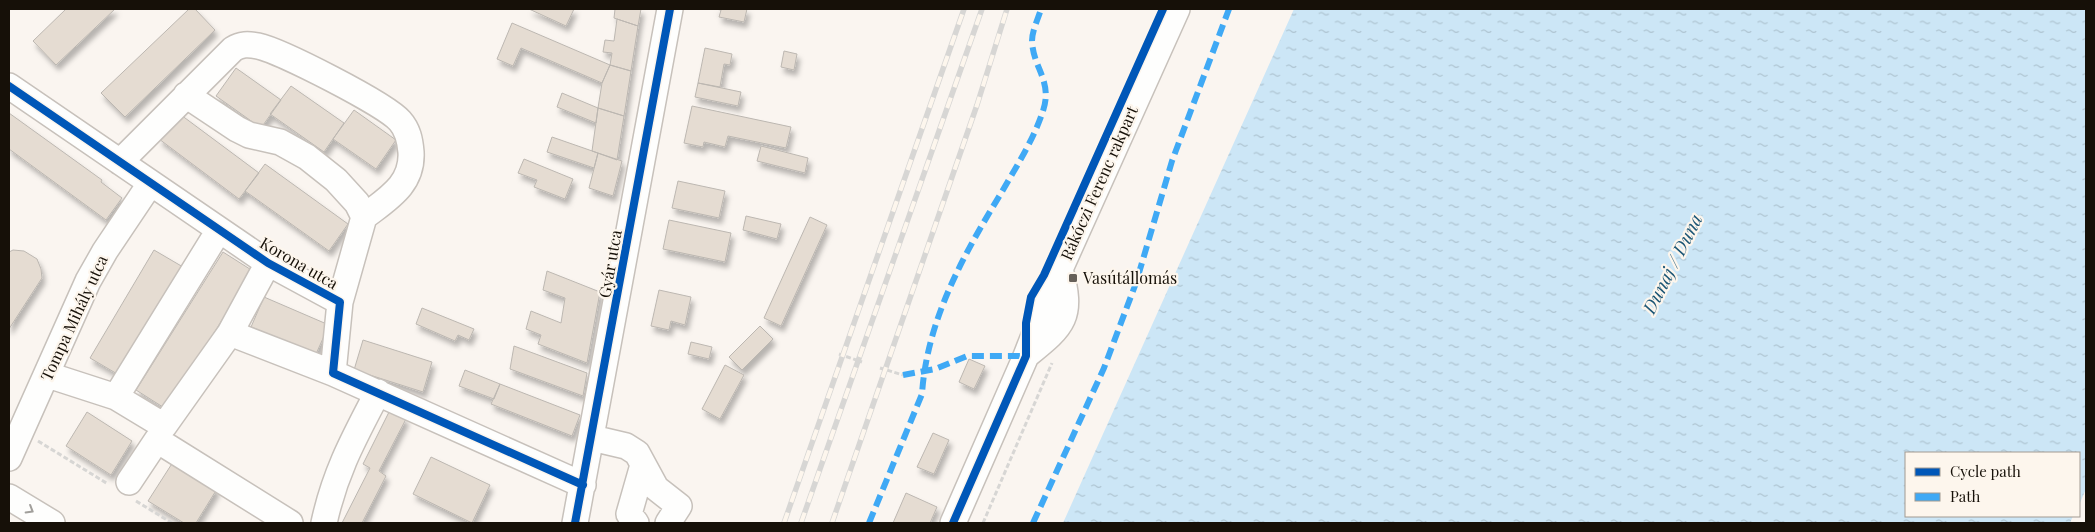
<svg xmlns="http://www.w3.org/2000/svg" width="2095" height="532" viewBox="0 0 2095 532" font-family="'Playfair Display',serif">
<style>
.water{fill:url(#water-ripples)}
.building{fill:#e5dcd2;stroke:#bcb7b1;filter:url(#shadow)}
.lines{fill:none;stroke-linecap:round;stroke-linejoin:round}
.minor-casing{stroke:#c7c1bb;stroke-width:28}
.path{stroke:#d7d6d4;stroke-width:3;stroke-dasharray:5 2.5;stroke-linecap:butt}
.minor{stroke:#fefefd;stroke-width:25}
.rail-casing{stroke:#d7d6d4;stroke-width:5.5}
.rail{stroke:#fdf6ed;stroke-width:4;stroke-dasharray:11;stroke-linecap:butt}
.quiet{stroke:#3fa9f5;stroke-width:6;stroke-dasharray:12 6;stroke-linecap:butt}
.cycleway-casing{stroke:#fdf6ed;stroke-width:11}
.cycleway{stroke:#0057b8;stroke-width:8}
.oneway{stroke:#a19f9b}
.poi-dot{fill:#666059;stroke:#fdf6ed;stroke-width:2}
.labels{text-anchor:middle;stroke-width:4.5;stroke-linejoin:round;paint-order:stroke}
.street-label{font-size:16px;fill:#161008;stroke:#fdf6ed}
.poi-label{font-size:16px;fill:#161008;stroke:#fdf6ed;text-anchor:start}
.water-label{font-size:18px;font-style:italic;fill:#1c5675;stroke:#fdf6ed}
</style>
<defs>
<pattern id="water-ripples" width="26" height="14" patternUnits="userSpaceOnUse" patternTransform="scale(1.25)"><rect width="26" height="14" fill="#cce6f6"/><path d="M2 4q2-2 4 0t4 0M15 11q2-2 4 0t4 0" fill="none" stroke="#aec4d1"/></pattern>
<filter id="shadow"><feDropShadow dx="3" dy="5.5" stdDeviation="2.5" flood-color="#0004"/></filter>
</defs>
<rect width="100%" height="100%" fill="#faf5f0"/>
<path class="water" d="M1294,9H2086V489L2079,505V453H1906V516H2073L2070,523H1063Z"/>
<path class="building" d="M66,9H115L56,65L33,41Z
M189,9H195L215,30L125,117L101,93Z
M529,9H574L566,26Z
M615,9H641L638,26L614,18Z
M715,9H747L744,22L719,17L721,10Z
M617,19L638,26L631,71L610,65L612,53L603,52L605,40L614,41Z
M512,23L610,65L602,83L521,48L513,66L497,59Z
M705,48L732,54L730,65L724,64L720,87L698,83Z
M784,51L797,54L794,70L781,67Z
M610,65L631,71L624,116L598,108L602,83Z
M236,68L281,100L261,128L216,96Z
M698,83L741,92L738,106L695,97Z
M291,86L344,123L324,152L270,114Z
M562,93L598,108L596,123L557,107Z
M692,106L791,127L786,148L728,136L725,147L704,142L703,147L684,143Z
M598,108L624,116L617,160L592,151Z
M354,110L396,140L376,169L333,139Z
M177,112L259,173L239,199L159,139Z
M9,113L102,180L101,182L122,198L106,220L9,149Z
M552,137L598,153L594,168L547,152Z
M761,146L808,158L805,173L757,161Z
M598,153L622,161L613,196L589,188Z
M524,159L573,179L565,199L534,187L537,180L518,173Z
M265,164L348,224L329,251L245,191Z
M678,181L725,191L719,218L672,208Z
M746,216L781,224L777,239L743,230Z
M810,217L827,225L781,326L764,318Z
M669,220L731,233L725,262L663,249Z
M13,250L24,251L37,259L41,269L42,278L9,329V252Z
M154,250L183,267L119,375L90,358Z
M223,252L253,271L166,409L136,390Z
M547,271L600,292L587,363L538,344L541,335L526,329L531,311L561,323L565,298L543,290Z
M659,290L691,297L685,325L671,321L669,330L651,326Z
M264,297L329,325L316,354L251,327Z
M422,308L474,329L469,340L458,335L455,341L416,324Z
M760,326L773,339L742,370L729,357Z
M363,340L432,362L423,392L354,370Z
M691,342L712,347L709,359L688,354Z
M514,346L587,373L583,396L510,369Z
M969,359L985,366L974,389L959,382Z
M725,365L744,375L720,419L702,409Z
M465,370L500,384L494,399L459,386Z
M500,384L580,415L572,436L491,404Z
M390,410L406,419L379,471L386,476L362,523H342L370,468L363,464Z
M87,412L132,441L111,475L66,446Z
M933,433L949,440L934,474L917,467Z
M431,457L490,485L472,523L413,494Z
M173,462L217,489L196,523H184L148,501Z
M906,493L937,507L930,523H893Z"/>
<g class="lines">
<defs>
<path id="minor" d="M9,86L268,263L340,302L333,373L583,485
M186,95L237,129L249,135L280,142L307,157L336,180L357,203L364,217L340,302
M120,162L233,49C241,44 248,44 258,46C281,51 385,104 400,121C408,130 410,140 411,152C413,185 387,199 364,217
M230,333L333,373
M1028,354C1064,325 1073,317 1060,269
M48,375L116,397L164,426L230,333L268,263
M116,397L219,230
M592,438L626,446L637,453L656,488L679,506L668,523
M9,458L88,281L105,251L150,184
M129,482L157,440L290,523
M9,497L52,523
M324,523C335,472 354,438 378,392
M575,523L670,9
M636,523L629,514L643,465
M953,523L1026,356L1060,269L1177,9"/>
</defs>
<use href="#minor" class="minor-casing"/>
<path class="path" d="M839,354L862,362
M880,368L903,375
M38,441L108,484
M136,501L172,523
M983,523L1052,363"/>
<use href="#minor" class="minor"/>
<defs>
<path id="rail" d="M784,523L964,9
M801,523L982,9
M832,523L977,105L1007,9"/>
</defs>
<use href="#rail" class="rail-casing"/>
<use href="#rail" class="rail"/>
<path class="quiet" d="M903,375L935,369L967,356H1026
M869,523L922,394C927,320 963,256 1000,195C1016,167 1033,141 1043,111C1053,81 1033,68 1032,41C1032,31 1038,19 1041,9
M1033,523L1104,368L1136,283L1172,161L1229,9"/>
<defs>
<path id="cycleway" d="M9,86L268,263L340,302L333,373L583,485
M575,523L670,9
M953,523L1026,356V323L1031,297L1044,275L1163,9"/>
</defs>
<use href="#cycleway" class="cycleway-casing"/>
<use href="#cycleway" class="cycleway"/>
</g>
<defs><path id="oneway-chevron" d="M-2-3.5L2.5 0L-2 3.5" fill="none" stroke-width="1.6" stroke-linecap="round" stroke-linejoin="round" transform="scale(1.25)"/></defs>
<use class="oneway" href="#oneway-chevron" transform="translate(30 510) rotate(31)"/>
<rect class="poi-dot" x="1068" y="273" width="10" height="10" rx="2.5"/>
<g class="labels">
<g class="street-label">
<text transform="translate(1099 183) rotate(-66)" y="6">Rákóczi Ferenc rakpart</text>
<text transform="translate(299 263) rotate(30)" y="6">Korona utca</text>
<text transform="translate(610 264) rotate(-80)" y="6">Gyár utca</text>
<text transform="translate(74 318) rotate(-65)" y="6">Tompa Mihály utca</text>
</g>
<g class="poi-label">
<text x="1083" y="284">Vasútállomás</text>
</g>
<g class="water-label">
<text transform="translate(1673 264) rotate(-63)" y="6">Dunaj / Duna</text>
</g>
</g>
<rect width="2095" height="532" fill="none" stroke="#161008" stroke-width="20"/>
<rect x="1905" y="452" width="175" height="65" fill="#fdf6ed" stroke="#a19a91"/>
<rect x="1915" y="468" width="25" height="8" fill="#0057b8" stroke="#a19a91"/>
<text x="1950" y="477" font-size="15" fill="#161008">Cycle path</text>
<rect x="1915" y="493" width="25" height="8" fill="#3fa9f5" stroke="#a19a91"/>
<text x="1950" y="502" font-size="15" fill="#161008">Path</text>
</svg>
